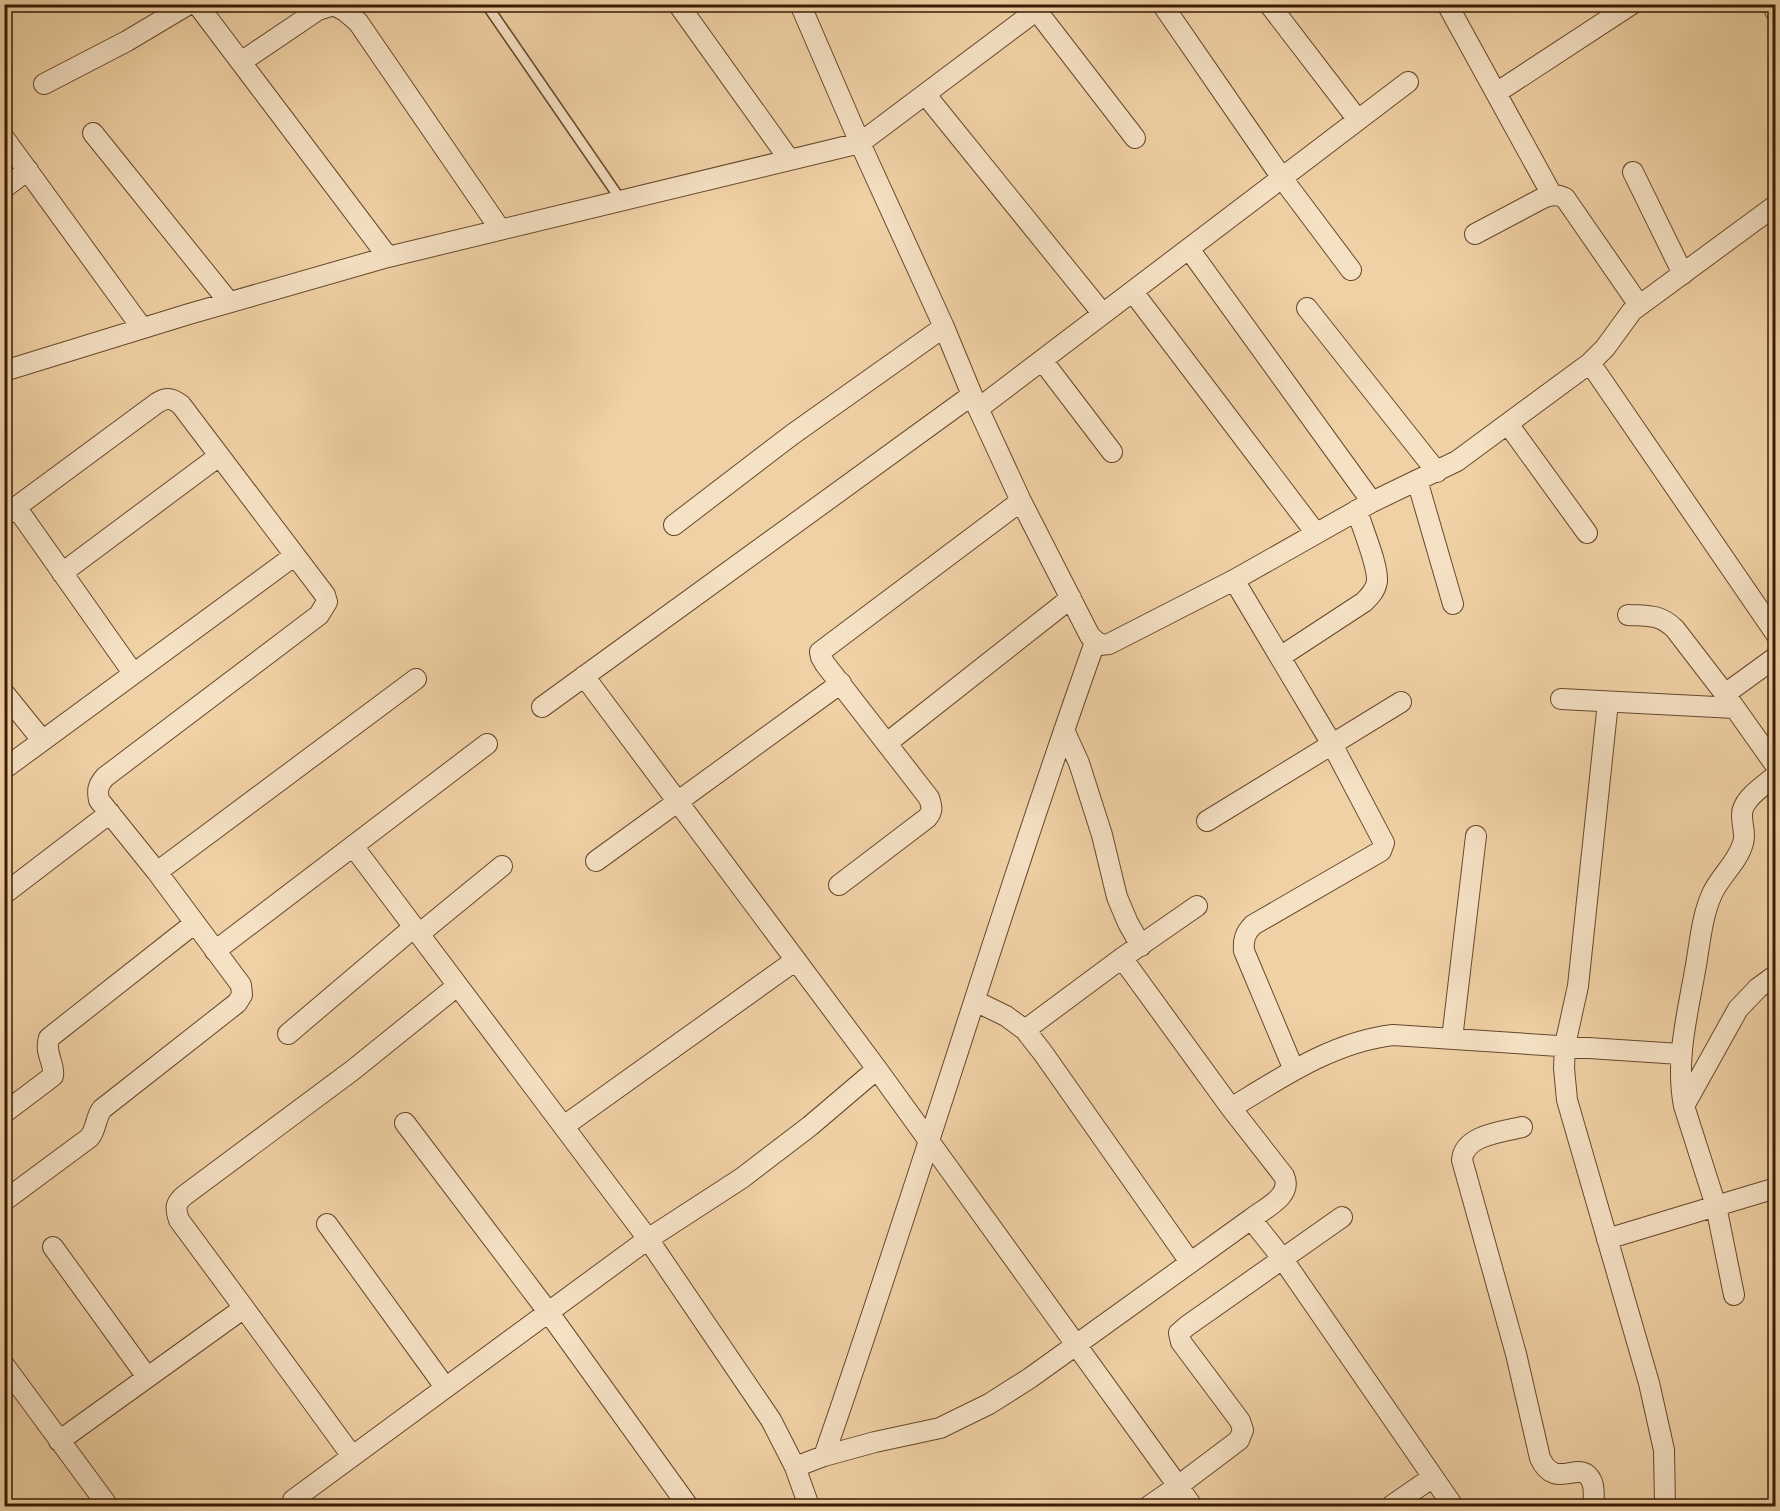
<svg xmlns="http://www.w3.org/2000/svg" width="1780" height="1511" viewBox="0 0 1780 1511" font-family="'Libre Bodoni',serif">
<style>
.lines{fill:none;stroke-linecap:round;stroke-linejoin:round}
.service-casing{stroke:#67482c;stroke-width:12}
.minor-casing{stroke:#67482c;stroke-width:22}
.service{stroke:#f5e1c4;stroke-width:9}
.minor{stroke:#f5e1c4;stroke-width:20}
</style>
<rect width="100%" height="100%" fill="#f0d1a5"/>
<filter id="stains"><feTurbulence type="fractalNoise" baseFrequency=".00333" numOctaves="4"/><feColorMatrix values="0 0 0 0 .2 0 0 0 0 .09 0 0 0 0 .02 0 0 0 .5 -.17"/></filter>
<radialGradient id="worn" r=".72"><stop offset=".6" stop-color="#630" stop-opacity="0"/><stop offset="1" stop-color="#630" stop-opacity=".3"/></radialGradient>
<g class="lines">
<defs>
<path id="service" d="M486,4L621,200"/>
<path id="minor" d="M197,4L388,257
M678,4L789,159
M800,4L860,143L944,327L972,395L1021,501L1090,636L1100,645L1109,644L1234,580L1372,502L1457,461L1590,363L1605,348L1632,311L1776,205
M1162,4L1282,178L1351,270
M1269,4L1358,120
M1447,4L1552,195
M1772,4L1776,12
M1037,11L1135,138
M241,62L318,10L334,5L345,11L358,22L500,229
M44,84L127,41L189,4
M1496,93L1632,4
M925,94L1103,314
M93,133L229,302
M4,138L142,328
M1633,172L1683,274
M4,188L28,170
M1475,234L1543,198C1551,195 1557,194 1565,198L1639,305
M1189,249L1372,502
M1133,292L1315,532
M1307,308L1437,472
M1042,360L1112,452
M1590,363L1776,634
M4,371L189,314L388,257L860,143L1045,4
M979,408L1408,82
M1508,424L1587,533
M1417,480L1453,604
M16,507L133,673
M4,516L157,403C167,397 172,398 181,405L325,595L327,602L319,615L105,777C98,785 97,790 99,800L157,872L241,985L242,995L237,1003L102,1109C95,1118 97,1129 89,1138L4,1201
M674,525L793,434L944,327
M62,573L219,456
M1234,580L1333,746L1384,843L1381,851L1253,925C1245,933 1243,940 1244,951L1294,1070
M1628,615C1648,616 1660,614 1675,629L1725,694
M1280,657L1364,602C1370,596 1376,590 1377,581C1378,564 1362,528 1357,510
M1776,657L1725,694L1776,766
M584,676L877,1069L1178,1486L1239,1440L1243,1430L1240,1421L1181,1342L1179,1333L1187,1326L1342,1217
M4,693L42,740
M1561,699L1735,708
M1608,702L1578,986L1565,1045L1564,1068L1567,1100L1649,1383L1664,1450L1665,1506
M542,707L972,395
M1064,730L1079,763L1102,835L1117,897L1128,923L1141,946
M887,743L1071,598
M4,769L294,556
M1207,821L1401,702
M353,846L648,1239L771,1420L795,1467
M596,861L841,683
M157,872L416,679
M839,885L927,818C933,811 932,807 929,798L825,664L821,657L820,652L1021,501
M4,894L110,813
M419,934L502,866
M215,951L487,744
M1122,958L1231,1108L1284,1176C1293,1196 1265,1208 1251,1219
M975,1001L1006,1016L1025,1030L1043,1053L1190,1262
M1025,1030L1122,958L1197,906
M288,1034L413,928
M1452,1039L1476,836
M1684,1106L1738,1009L1758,988L1776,975
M1231,1108C1282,1077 1333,1042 1393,1035L1680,1054
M4,1113L53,1076C55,1063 44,1053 49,1038L195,923
M405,1123L549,1313L688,1506
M564,1126L796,960
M1522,1127C1502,1132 1464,1135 1462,1160L1516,1354L1540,1458C1556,1493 1581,1456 1592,1482C1595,1489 1593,1499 1594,1506
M327,1224L445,1387
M1607,1239L1716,1206L1684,1106C1675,1059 1688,1012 1696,965C1700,942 1702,916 1712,894C1720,876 1738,862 1743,843C1746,834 1742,826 1742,816C1741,799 1764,786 1776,775
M53,1247L147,1377
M1734,1295L1716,1206L1776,1188
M244,1308L179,1220C175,1208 175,1203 185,1195L353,1070L457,986
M4,1365L108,1506
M59,1441L244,1308L352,1456
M824,1456L875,1442L940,1428L989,1404L1030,1378L1251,1219L1282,1258L1433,1477
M293,1500L648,1239L742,1178L810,1126L877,1069
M809,1506L795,1467L824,1456C918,1186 999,912 1095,642
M1149,1506L1178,1486L1192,1506
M1391,1506L1433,1477L1453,1506"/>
</defs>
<use href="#service" class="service-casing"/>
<use href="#minor" class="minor-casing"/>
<use href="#service" class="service"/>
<use href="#minor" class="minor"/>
</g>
<rect width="1780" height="1511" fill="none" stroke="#f0d1a5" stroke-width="24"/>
<rect x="6" y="6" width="1768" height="1499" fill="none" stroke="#391b04" stroke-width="3"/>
<rect x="12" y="12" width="1756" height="1487" fill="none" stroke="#391b04" stroke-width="1.5"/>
<rect width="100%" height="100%" filter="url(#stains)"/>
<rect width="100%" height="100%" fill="url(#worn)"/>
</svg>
